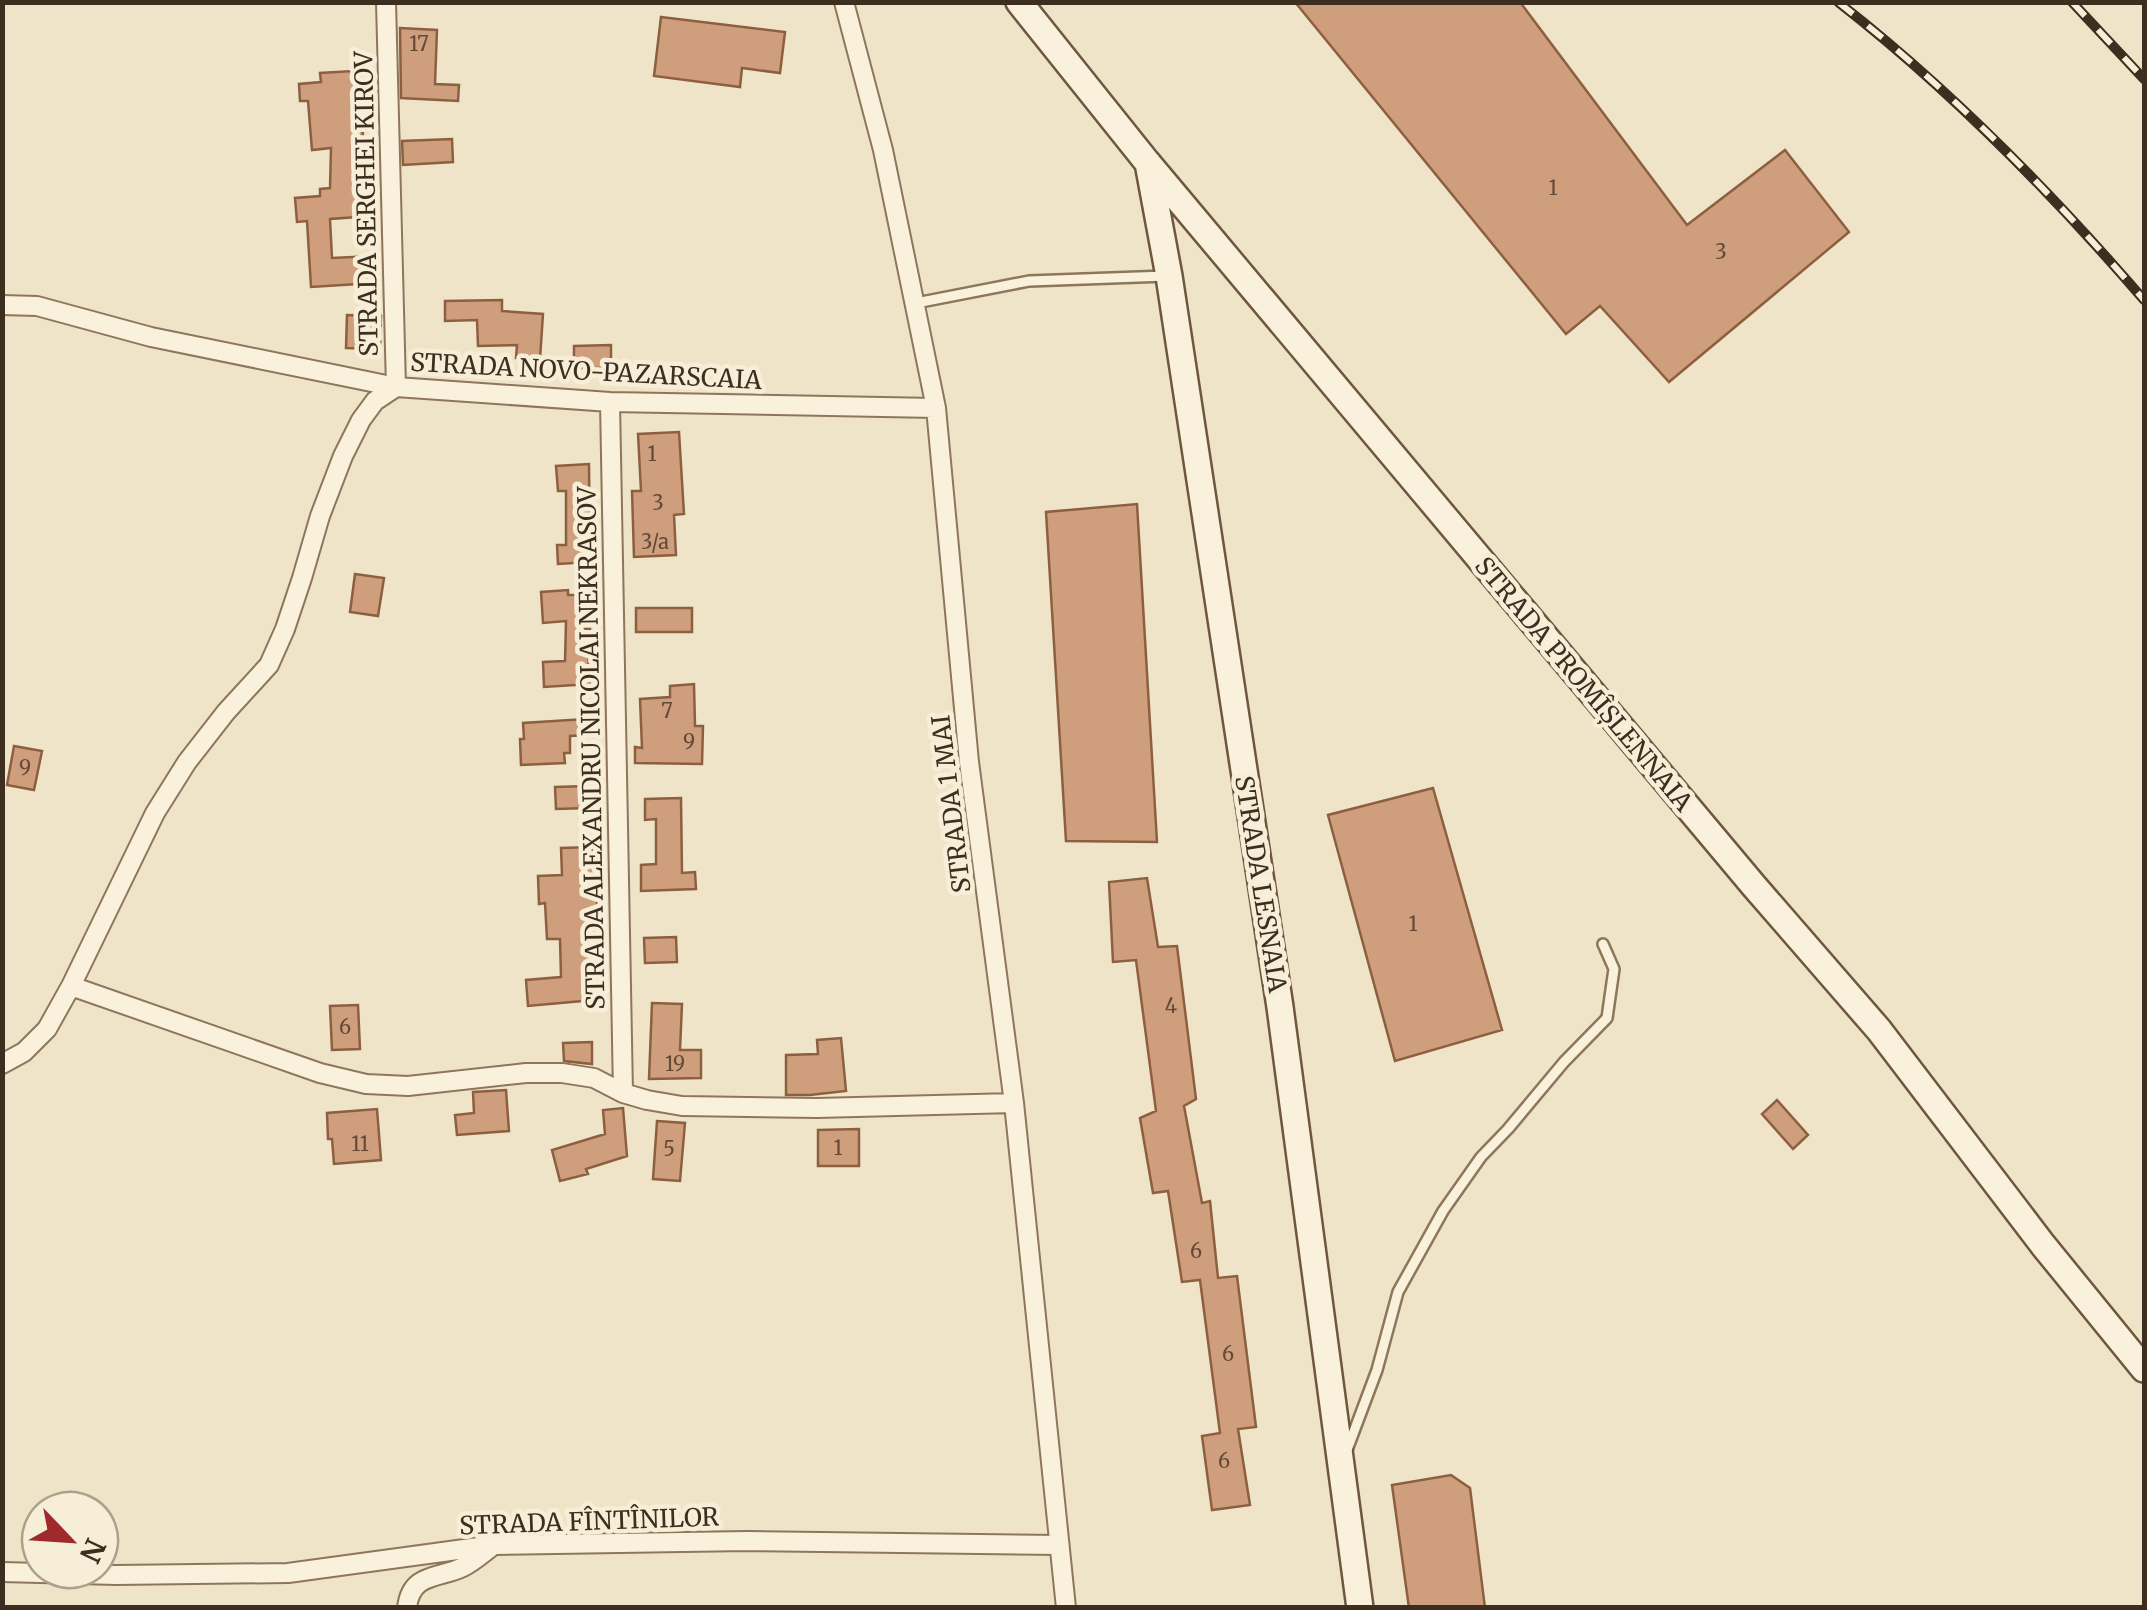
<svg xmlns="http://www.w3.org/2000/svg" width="2147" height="1610" viewBox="0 0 2147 1610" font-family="Merriweather,serif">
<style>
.building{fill:#cf9f7d;stroke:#8d5f41;stroke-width:2.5}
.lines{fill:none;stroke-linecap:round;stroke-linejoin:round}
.lane-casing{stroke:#8d765c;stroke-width:14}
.street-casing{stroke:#8d765c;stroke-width:22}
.secondary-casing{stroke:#6f573f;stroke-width:30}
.lane{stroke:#faf1dc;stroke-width:9}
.street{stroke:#faf1dc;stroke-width:18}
.secondary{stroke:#faf1dc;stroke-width:25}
.rail-casing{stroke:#3d2e20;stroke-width:10}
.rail{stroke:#f7eed8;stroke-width:6;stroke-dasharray:19;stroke-linecap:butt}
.labels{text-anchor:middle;stroke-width:9;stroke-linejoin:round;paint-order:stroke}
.number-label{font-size:20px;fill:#624a37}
.street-label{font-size:25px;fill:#3d2e20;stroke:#f7eed8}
</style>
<rect width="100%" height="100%" fill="#f0e4c8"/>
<path class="building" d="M1295,2H1520L1687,225L1785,150L1849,232L1669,382L1600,306L1566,334Z
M661,17L785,32L780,73L742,68L740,87L654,76Z
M400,28L437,30L435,84L459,85L458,101L401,98Z
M353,71L356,122L362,121L364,152H372V167H368L372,216L330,219L332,258L373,256L374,283L311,287L307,221L297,222L295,198L320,196V189L330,188L331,148L312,150L308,101H300L299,84L321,82L320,73Z
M452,139L453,162L403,165L402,141Z
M502,300V311L543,314L540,359L516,358L517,345L478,346L477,320L445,321V301Z
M347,315L381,316L380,349L346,348Z
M611,345V368H574V346Z
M679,432L684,514L674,515L676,555L634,557L632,491H641L638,434Z
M589,464L590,562L558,564L557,545H566V491H558L556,466Z
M1137,504L1157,842L1066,841L1046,512Z
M355,574L384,578L378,616L350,612Z
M568,590V595H577L580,629H590V652H588L590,684L544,687L543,662L565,661L566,621L543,623L541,592Z
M636,608H692V632H636Z
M694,684L695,726H703L702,764L635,763V747L642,748L640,699L670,697V686Z
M585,719L586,735L570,736V753H564L565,763L521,765L520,739H524L523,723Z
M14,746L42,751L34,790L7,785Z
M588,786V808L556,809L555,787Z
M1433,788L1502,1030L1395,1061L1328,815Z
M681,798L682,873L695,872L696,889L641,891V865L656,864V819L645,820V799Z
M593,847L597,901V966H590L593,1000L528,1006L526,980L561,977L560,939H547L545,903L539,904L538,876L562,875L561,848Z
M1147,878L1158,947L1177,946L1196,1099L1184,1106L1202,1203L1210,1201L1218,1278L1237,1276L1256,1427L1238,1429L1250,1505L1212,1510L1202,1436L1220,1433L1200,1280L1182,1282L1168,1191L1153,1193L1140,1118L1156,1111L1136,960L1113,962L1109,882Z
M676,937L677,962L645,963L644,938Z
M652,1003L682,1004L680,1050H701V1078L649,1079Z
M358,1005L360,1049L332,1050L330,1006Z
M841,1038L846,1091L810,1095H786V1055L818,1054L817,1040Z
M592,1042V1064L564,1061L563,1043Z
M506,1090L509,1131L457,1135L455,1115L474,1113L473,1092Z
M1777,1100L1808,1135L1793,1149L1762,1114Z
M623,1108L627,1156L586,1169L588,1174L560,1181L552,1150L605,1134L603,1110Z
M377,1109L381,1160L334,1164L332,1139H328L327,1113Z
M657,1121L685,1123L680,1181L653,1179Z
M859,1129V1166H818V1130Z
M1451,1475L1470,1488L1485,1608H1409L1392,1485Z"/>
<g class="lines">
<defs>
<path id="lane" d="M916,303L1029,281L1166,276
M1347,1450L1377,1370L1398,1292L1443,1211L1481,1157L1508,1129L1564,1062L1607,1018L1614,969L1603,944"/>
<path id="street" d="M844,2L883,150L936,408L969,762L1014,1103L1066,1608
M2,305L37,306L151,337L396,387L610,402L936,408
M610,402L623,1093
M71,986L320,1073L366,1084L408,1086L526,1073H562L594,1078L623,1093L647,1100L682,1106L817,1108L1014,1103
M2,1064L24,1052L47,1029L71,986L155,813L187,762L226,712L269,665L285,629L302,578L320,516L343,456L361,420L375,401L396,387L386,2
M2,1572L116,1575L288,1573L494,1545L747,1541L1059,1545
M407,1608C411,1572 439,1579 463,1567C473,1562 482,1554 490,1548"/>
<path id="secondary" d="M1019,2L1147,162L1754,886L1879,1030L2043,1245L2144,1369
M1148,163L1169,276L1280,1007L1360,1608"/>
</defs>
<use href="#lane" class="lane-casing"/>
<use href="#street" class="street-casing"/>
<use href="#secondary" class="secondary-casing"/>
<use href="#lane" class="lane"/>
<use href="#street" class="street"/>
<use href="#secondary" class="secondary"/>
<defs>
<path id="rail" d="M1838,2C1951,90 2051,192 2144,300
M2072,2L2144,79"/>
</defs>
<use href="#rail" class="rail-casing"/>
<use href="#rail" class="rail"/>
</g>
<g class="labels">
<g class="number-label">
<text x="419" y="51">17</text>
<text x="1553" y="195">1</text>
<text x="1721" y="259">3</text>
<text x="652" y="461">1</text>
<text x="658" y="510">3</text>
<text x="655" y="549">3/a</text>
<text x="667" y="718">7</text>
<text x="689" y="749">9</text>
<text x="25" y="775">9</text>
<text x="1413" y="931">1</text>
<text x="1171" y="1013">4</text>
<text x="345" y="1034">6</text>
<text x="675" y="1071">19</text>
<text x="360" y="1151">11</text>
<text x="838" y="1155">1</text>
<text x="669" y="1156">5</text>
<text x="1196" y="1258">6</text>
<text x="1228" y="1361">6</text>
<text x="1224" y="1468">6</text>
</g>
<g class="street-label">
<text transform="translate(366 204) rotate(-91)" y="9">STRADA SERGHEI KIROV</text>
<text transform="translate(586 371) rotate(3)" y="9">STRADA NOVO-PAZARSCAIA</text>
<text transform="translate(1584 684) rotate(50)" y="9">STRADA PROMÎȘLENNAIA</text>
<text transform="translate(591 748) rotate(-91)" y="9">STRADA ALEXANDRU NICOLAI NEKRASOV</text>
<text transform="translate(951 804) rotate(-97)" y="9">STRADA 1 MAI</text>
<text transform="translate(1261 884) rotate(81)" y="9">STRADA LESNAIA</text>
<text transform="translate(589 1521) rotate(-2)" y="9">STRADA FÎNTÎNILOR</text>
</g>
</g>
<rect width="2147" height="1610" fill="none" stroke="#3d2e20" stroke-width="10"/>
<g transform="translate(70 1540) rotate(115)"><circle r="48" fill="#f7eed8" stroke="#ada18e" stroke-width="2.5"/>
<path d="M0-8L18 38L0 25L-18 38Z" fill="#9e2a2b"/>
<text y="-15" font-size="28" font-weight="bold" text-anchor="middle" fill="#3d2e20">N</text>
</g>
</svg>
